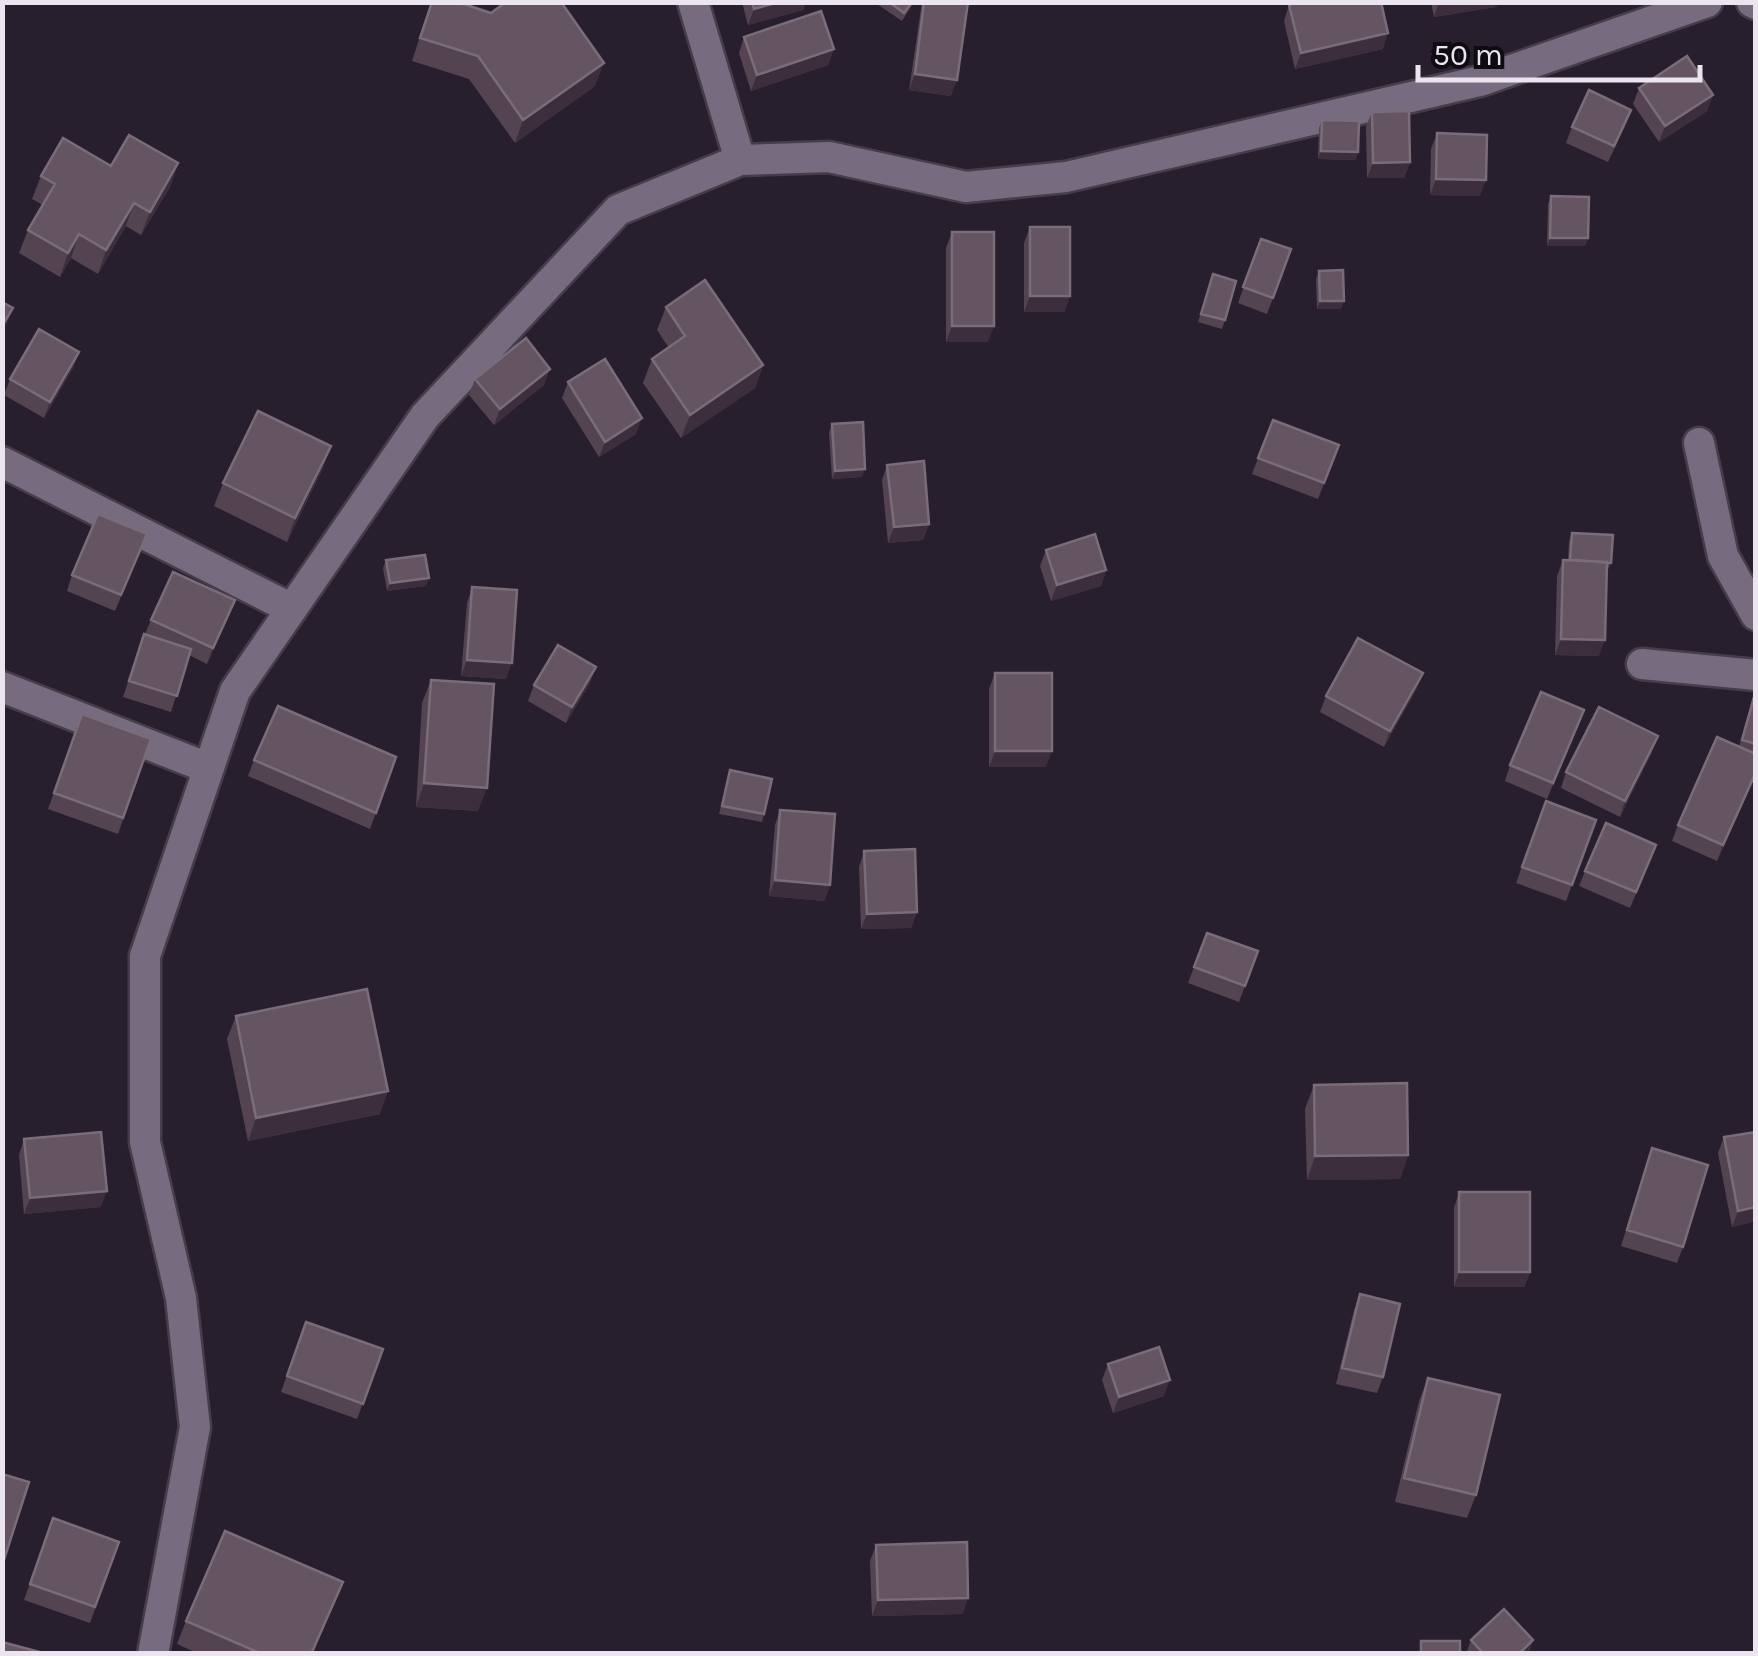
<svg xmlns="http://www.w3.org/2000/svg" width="1758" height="1656" viewBox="0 0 1758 1656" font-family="Karla,sans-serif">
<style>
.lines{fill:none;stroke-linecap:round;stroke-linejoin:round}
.street-casing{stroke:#453d4a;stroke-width:35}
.street{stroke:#776c7f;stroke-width:30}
.wall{fill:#544452}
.shaded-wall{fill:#3c2e3c}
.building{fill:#655563;stroke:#7a6c79;stroke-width:2.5}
</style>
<rect width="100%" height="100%" fill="#281f2e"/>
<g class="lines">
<defs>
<path id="street" d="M693,2L740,160
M1752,2L1756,4
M1699,443L1723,556L1756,615
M2,462L292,609
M1642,664L1756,675
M2,687L208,768
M153,1654L195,1427L181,1298L145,1142V956L235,691L425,416L618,210L740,160L829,157L966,187L1066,177L1480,81L1707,2"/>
</defs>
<use href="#street" class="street-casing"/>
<use href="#street" class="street"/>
</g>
<path class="wall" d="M431,2L595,86L515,143L469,79L412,61Z
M742,2H806L803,10L748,25Z
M874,2H914L902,21Z
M922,2H968L951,96L909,90Z
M1431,2H1498L1496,7L1434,17Z
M1289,5L1383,49L1295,69L1284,21Z
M744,37L834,49L828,65L751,91L739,53Z
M1639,88L1713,95L1707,111L1659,142L1633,104Z
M1372,112L1410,162L1404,178H1367L1366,127Z
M1322,120L1358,152L1355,160L1318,159L1319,128Z
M1625,126L1608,162L1566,143L1572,127Z
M1437,133L1480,196L1430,195L1431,149Z
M178,163L170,187L141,235L126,226L98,274L71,258L60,277L19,253L28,230L43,205L32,199L41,176L111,166Z
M1551,196L1588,238L1585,246H1547L1548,204Z
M1030,227L1065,312H1024V243Z
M952,232L988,342H946V248Z
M1261,239L1291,249L1267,314L1238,303Z
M1319,271L1341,309H1317L1316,279Z
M1213,274L1225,320L1222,329L1198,322Z
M666,307L763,365L755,388L681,438L643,383L652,359L669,348L657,330Z
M79,352L73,368L44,418L4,395L10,379Z
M475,379L544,385L494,425L469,395Z
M568,382L636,434L599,457L562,398Z
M1273,420L1339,445L1318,499L1252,474Z
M832,424L862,477L832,479L829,432Z
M331,446L322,470L287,542L214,506L223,483Z
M887,465L929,524L923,540L888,543L882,480Z
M1572,533L1611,563L1607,571L1599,656L1555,655L1557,576L1563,560L1568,561L1569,541Z
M147,534L115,611L67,591L72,575Z
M1046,550L1106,570L1101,586L1051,601L1040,566Z
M386,560L426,586L387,591L383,568Z
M472,587L506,679L461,676L467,603Z
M235,600L207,664L189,655L171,712L123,697L144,634H145L151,620Z
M995,673L1046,767H989V689Z
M1423,673L1417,688L1384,747L1320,712L1326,696Z
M431,680L478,811L416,807L422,703Z
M590,683L566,723L528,701L534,685Z
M1756,685V775L1717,861L1672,841L1678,825L1739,747Z
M1584,710L1547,799L1505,781L1510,765Z
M82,714L151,739L118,834L48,809Z
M1658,736L1652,752L1620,817L1561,788L1566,772Z
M396,757L370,829L248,776L254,760Z
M730,770L764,814L762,822L719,814Z
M1546,801L1596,820L1566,901L1516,883Z
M780,810L830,885L824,901L769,896L775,825Z
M864,851L917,912L911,928L861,929L859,867Z
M1650,861L1630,908L1579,886L1585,871Z
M1207,933L1258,951L1239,1002L1188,983Z
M236,1016L380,1114L248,1141L227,1039Z
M1314,1085L1408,1155L1400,1179L1307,1180L1305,1109Z
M1724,1137L1756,1221L1732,1227L1718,1153Z
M24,1139L101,1207L24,1214L19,1155Z
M1652,1148L1683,1247L1677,1263L1621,1246Z
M1459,1192L1530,1272L1524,1287H1454V1208Z
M1360,1294L1383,1377L1377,1393L1336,1384L1354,1310Z
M306,1322L383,1349L357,1419L281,1392Z
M1108,1364L1164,1396L1113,1413L1102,1380Z
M1428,1378L1476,1495L1467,1518L1395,1502L1419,1401Z
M53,1518L119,1542L90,1623L24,1600Z
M876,1545L963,1614L872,1616L870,1561Z
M343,1582L313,1654H199L177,1644L186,1621Z
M1471,1640H1533L1528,1654H1466Z"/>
<path class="shaded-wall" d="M779,2H806L803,10L748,25L754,9Z
M1439,2H1498L1496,7L1434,17Z
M1388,33L1383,49L1295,69L1301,53Z
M834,49L828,65L751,91L757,75Z
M604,63L595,86L515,143L523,120Z
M915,74L957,80L951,96L909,90Z
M1713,95L1707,111L1659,142L1665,126Z
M1321,151L1358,152L1355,160L1318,159Z
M1410,162L1404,178H1367L1373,163Z
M178,163L170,187L141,235L150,212Z
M1436,179L1486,180L1480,196L1430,195Z
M134,203L126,226L98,274L106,250Z
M79,234L71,258L60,277L68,253Z
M1550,238H1588L1585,246H1547Z
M1030,296H1070L1065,312H1024Z
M1320,301H1344L1341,309H1317Z
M13,308L7,324L2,332V326Z
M952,326H994L988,342H946Z
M79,352L73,368L44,418L50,402Z
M763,365L755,388L681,438L690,415Z
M550,369L544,385L494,425L500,409Z
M642,418L636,434L599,457L605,442Z
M331,446L322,470L287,542L295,518Z
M865,469L862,477L832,479L835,471Z
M929,524L923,540L888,543L894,527Z
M1106,570L1101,586L1051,601L1057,585Z
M429,578L426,586L387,591L390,583Z
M235,600L229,616L207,664L213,648Z
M1561,639L1605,640L1599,656L1555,655Z
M467,660L512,663L506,679L461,676Z
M596,667L590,683L566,723L572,707Z
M1423,673L1417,688L1384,747L1390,731Z
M1658,736L1652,752L1620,817L1625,801Z
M995,751H1052L1046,767H989Z
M1756,772V775L1717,861L1723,845Z
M424,783L487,788L478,811L416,807Z
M775,880L830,885L824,901L769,896Z
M917,912L911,928L861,929L867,914Z
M388,1091L380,1114L248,1141L256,1118Z
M1408,1155L1400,1179L1307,1180L1315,1156Z
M107,1191L101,1207L24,1214L30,1198Z
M1756,1207V1221L1732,1227L1738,1211Z
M1459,1272H1530L1524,1287H1454Z
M1170,1380L1164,1396L1113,1413L1119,1397Z
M343,1582L313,1654H311Z
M968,1598L963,1614L872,1616L878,1600Z
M1533,1640L1528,1654H1519Z"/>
<path class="building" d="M432,2H458L491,13L506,2H561L604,63L523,120L478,56L420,38Z
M752,2H779L754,9Z
M889,2H912L904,13Z
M924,2H968L957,80L915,74Z
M1301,2H1381L1388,33L1301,53L1289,5Z
M821,11L834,49L757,75L744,37Z
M1687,56L1713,95L1665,126L1639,88Z
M1589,90L1631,110L1614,146L1572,127Z
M1409,111L1410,162L1373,163L1372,112Z
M1322,120L1359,121L1358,152L1321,151Z
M1437,133L1487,135L1486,180L1436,179Z
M129,135L178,163L150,212L134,203L106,250L79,234L68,253L28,230L55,184L41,176L63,138L111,166Z
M1551,196L1589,197L1588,238H1550Z
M1030,227H1070V296H1030Z
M952,232H994V326H952Z
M1261,239L1291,249L1273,298L1243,287Z
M1343,270L1344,301H1320L1319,271Z
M1213,274L1236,281L1225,320L1201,314Z
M705,280L763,365L690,415L652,359L685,336L666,307Z
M2,302L13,308L2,326Z
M39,329L79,352L50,402L10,379Z
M526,338L550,369L500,409L475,379Z
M605,359L642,418L605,442L568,382Z
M258,411L331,446L295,518L223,483Z
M1273,420L1339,445L1324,483L1258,458Z
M863,422L865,469L835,471L832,424Z
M924,461L929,524L894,527L887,465Z
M98,514L147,534L121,595L72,575Z
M1572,533L1613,535L1611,563L1570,560Z
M1095,534L1106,570L1057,585L1046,550Z
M425,555L429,578L390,583L386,560Z
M1563,560L1607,562L1605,640L1561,639Z
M173,572L235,600L213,648L151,620Z
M472,587L517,590L512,663L467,660Z
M144,634L191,649L177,696L129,681Z
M1358,638L1423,673L1390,731L1326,696Z
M558,645L596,667L572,707L534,685Z
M995,673H1052V751H995Z
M431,680L494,684L487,788L424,783Z
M1756,690V744L1742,740Z
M1541,692L1584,710L1553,783L1510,765Z
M278,706L396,757L376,813L254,760Z
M1599,707L1658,736L1625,801L1566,772Z
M82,714L151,739L123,818L54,793Z
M1717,737L1756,754V772L1723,845L1678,825Z
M730,770L772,779L764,814L722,806Z
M1546,801L1596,820L1572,885L1522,867Z
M780,810L835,814L830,885L775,880Z
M1606,823L1656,845L1636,892L1585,871Z
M915,849L917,912L867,914L864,851Z
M1207,933L1258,951L1245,986L1194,967Z
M367,989L388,1091L256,1118L236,1016Z
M1407,1083L1408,1155L1315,1156L1314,1085Z
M101,1132L107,1191L30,1198L24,1139Z
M1756,1132V1207L1738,1211L1724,1137Z
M1652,1148L1708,1165L1683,1247L1627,1230Z
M1459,1192H1530V1272H1459Z
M1360,1294L1400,1304L1383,1377L1342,1368Z
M306,1322L383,1349L363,1404L287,1376Z
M1159,1347L1170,1380L1119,1397L1108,1364Z
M1428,1378L1500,1395L1476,1495L1404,1478Z
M2,1474L29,1482L2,1566Z
M53,1518L119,1542L95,1607L30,1584Z
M225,1531L343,1582L311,1654H262L186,1621Z
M967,1542L968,1598L878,1600L876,1545Z
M1504,1609L1533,1640L1519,1654H1484L1471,1640Z
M1421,1641H1460V1654H1421Z
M2,1642L47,1654H2Z"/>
<rect width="1758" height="1656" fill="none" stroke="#ebe5f0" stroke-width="10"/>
<path d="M1418 65v15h282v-15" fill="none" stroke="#ebe5f0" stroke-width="5"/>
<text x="1433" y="65" font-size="30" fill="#ebe5f0" stroke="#0e0b11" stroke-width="8" paint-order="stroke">50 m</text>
</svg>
